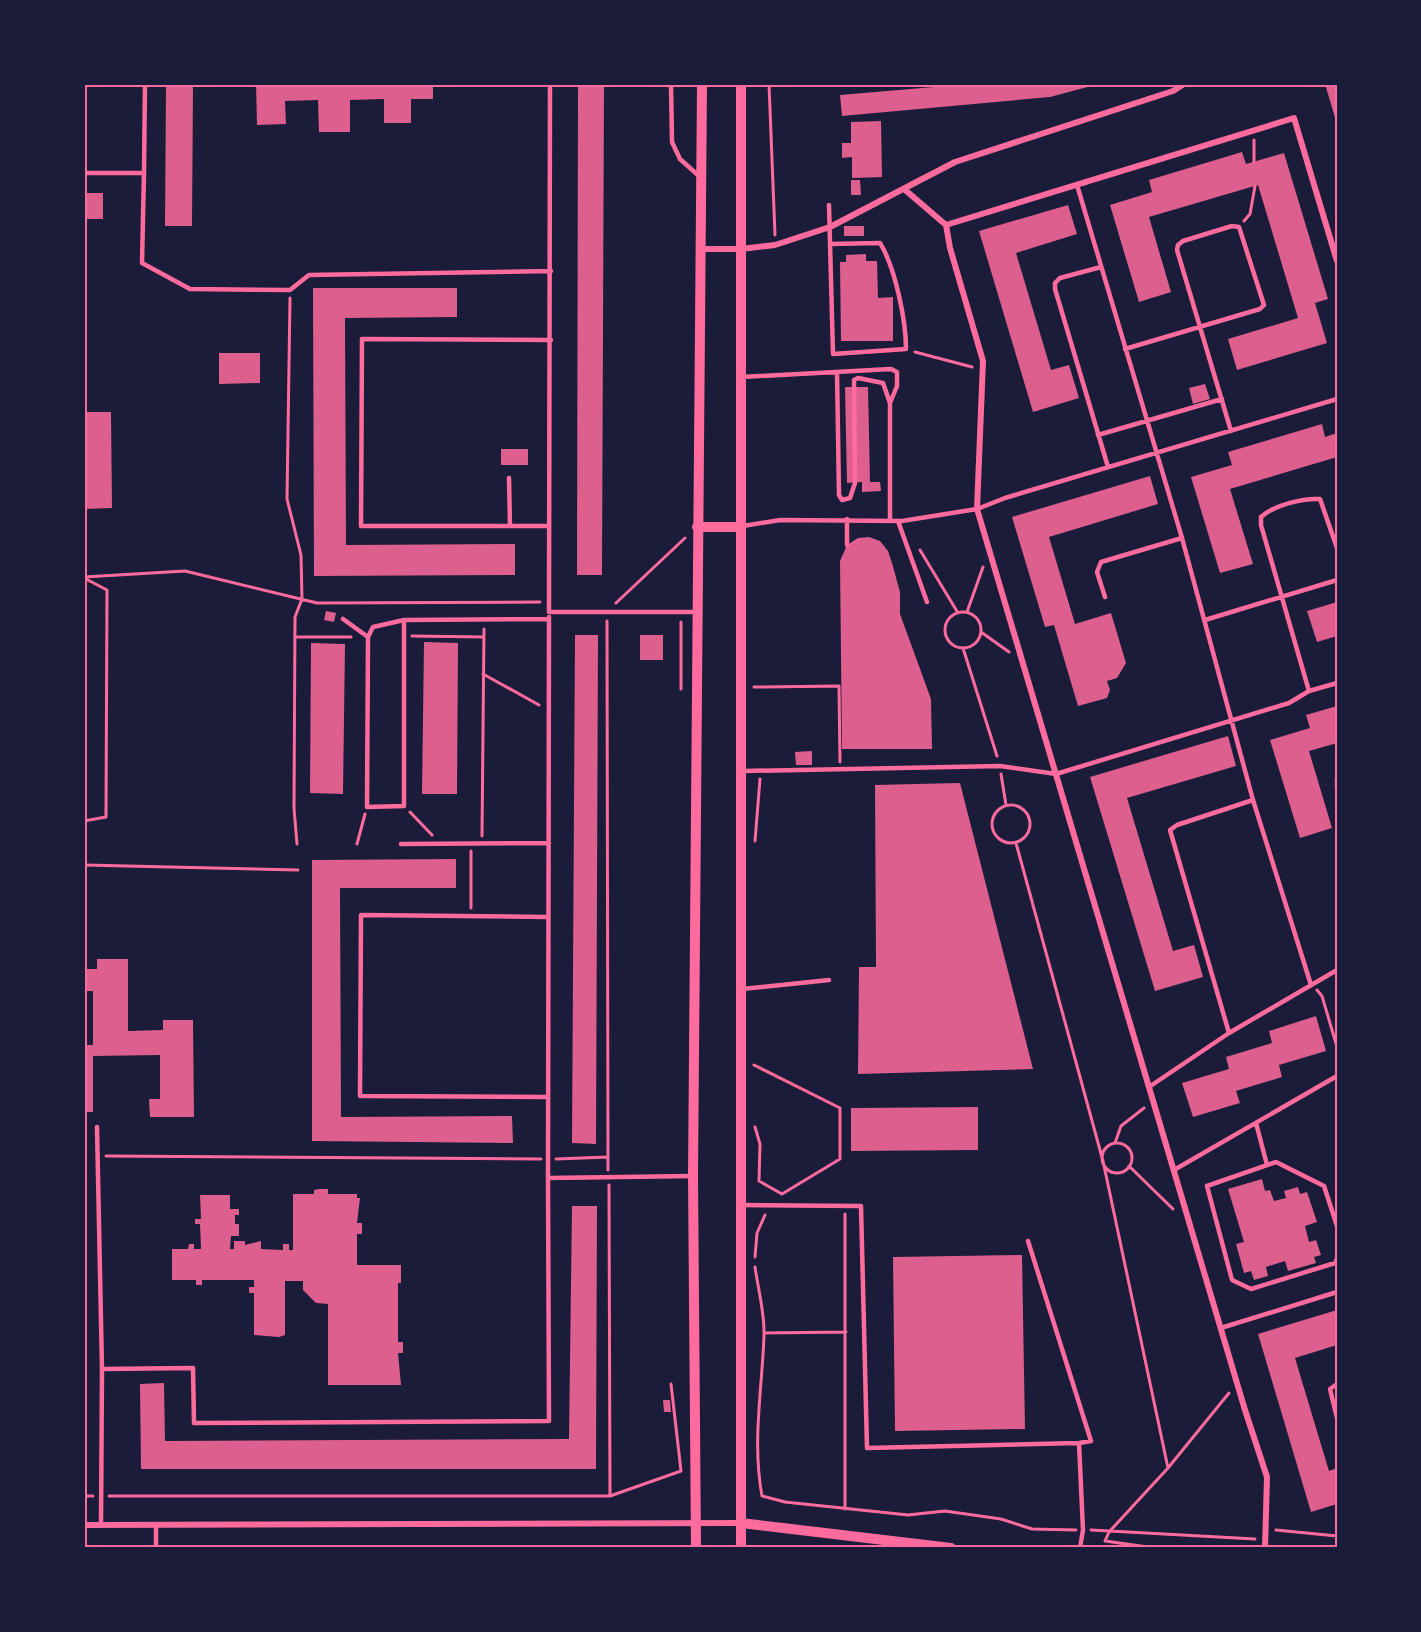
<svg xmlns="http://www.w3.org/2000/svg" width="1421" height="1632" viewBox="0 0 1421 1632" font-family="'Noto Sans',sans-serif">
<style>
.building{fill:#dd5f8e}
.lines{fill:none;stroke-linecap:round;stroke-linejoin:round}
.path{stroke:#ff6b9d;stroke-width:3}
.service{stroke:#ff6b9d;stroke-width:4.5}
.minor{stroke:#ff6b9d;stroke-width:6}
.tertiary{stroke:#ff6b9d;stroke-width:10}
.neatline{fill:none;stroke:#ff6b9d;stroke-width:2}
</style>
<rect width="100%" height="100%" fill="#1b1b3a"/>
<path class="building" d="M166,84H193L192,226H165Z
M256,84H433V99H411V123H384V99L350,100V132H319L318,100L285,101L286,124L257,125Z
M578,84H604L602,575H577Z
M969,84L1095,85L1050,97L842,116L840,95Z
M1325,84H1337V121H1336Z
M881,121L882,177L852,178V157L842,158V143H851V122Z
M1242,152L1246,164L1284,153L1328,299L1315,303L1327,343L1237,370L1228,339L1298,318L1258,185L1149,217L1171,292L1139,302L1110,205L1152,192L1149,180Z
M851,180H860L861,195H851Z
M84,193H103V219H84Z
M1068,205L1077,234L1016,253L1051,370L1069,365L1079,398L1033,412L979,231Z
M844,226H864V236H844Z
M866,254V261H877L878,298L893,297V341H841L840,262H846V255Z
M313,288H457V317L345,318L346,545L515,544V575L314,576Z
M219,353H260V383L219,384Z
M1205,384L1210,399L1193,404L1189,388Z
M845,387H868L870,482H880L881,491L862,492V482L847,483Z
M84,412H111L112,508L84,509Z
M1322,424L1325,437L1337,433V457L1230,489L1253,564L1220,573L1191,477L1232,465L1228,452Z
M501,449H528V465H501Z
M1150,476L1158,504L1049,537L1075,624L1111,613L1126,663L1117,678L1107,681L1110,690L1107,698L1078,706L1054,625L1045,627L1012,517Z
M869,537L880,541L888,551L892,563L900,592V614L931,699L932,749H842L840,561L847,545L858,538Z
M1337,602V636L1317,642L1307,611Z
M326,611L336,613L334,622L324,620Z
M575,635H598L596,1144L572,1143Z
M640,635H663V660H640Z
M424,642L458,643L457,794H422Z
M311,643L345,644L343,794L310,793Z
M1337,706V743L1309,751L1332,828L1300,838L1270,740L1310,728L1306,715Z
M1228,736L1236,766L1127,798L1173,951L1194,945L1203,977L1155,991L1090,777Z
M812,751V765H796L795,752Z
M960,783L1033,1069L858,1074L859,967H876L875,785Z
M456,859V888H340L341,1117L512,1116L513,1143L312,1141V860Z
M97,959H128V1031L163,1030V1020H193L194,1117H150L149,1099H160V1055L93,1056V1112H84V1045H93V991H84V969H97Z
M1316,1016L1326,1051L1279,1065L1282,1077L1236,1091L1240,1103L1193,1117L1182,1083L1229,1069L1226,1057L1272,1043L1269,1031Z
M978,1107V1150L851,1151V1108Z
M1262,1179L1265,1191L1270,1190L1274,1201L1286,1198L1284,1191L1298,1187L1300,1194L1307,1192L1317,1222L1305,1226L1309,1242L1316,1240L1321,1255L1314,1257L1316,1263L1288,1271L1285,1261L1266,1267L1268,1276L1254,1280L1251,1271L1244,1273L1236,1244L1244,1242L1228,1189Z
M319,1189H328V1194H357V1198H360L357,1223H362V1234H357V1265H401V1283H398V1342H403V1353H398L401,1385H328V1304L316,1303L303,1290V1281H285V1335L279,1337L254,1335V1293H249V1287H254V1280H202V1285H196V1280H172V1249H188L189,1244H194V1249H201L200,1224H195V1219H201L200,1195H230V1209H239V1215H235V1224H239V1236H231L230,1249H234V1241H245V1245L261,1241V1249L283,1250V1244H289V1250H293V1194H314V1190Z
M572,1206H597L596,1469H141L140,1384L164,1383L165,1441L569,1439Z
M1022,1255L1025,1429L895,1431L893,1257Z
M1337,1310V1345L1295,1358L1329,1471L1337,1468V1504L1311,1512L1258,1334Z
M663,1400H670L671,1412H664Z"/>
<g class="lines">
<path class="path" d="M769,84L775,235
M1254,140V162
M1244,221L1250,214L1255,186
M290,298L287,499L301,555L302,599L295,617L294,808L297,844
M915,352L972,367
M920,550L958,613
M84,577L185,571L317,603L540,602
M84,578L107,590L106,817L84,821
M616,603L685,538
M967,612L983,567
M945 630a18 18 0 1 1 36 0a18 18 0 1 1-36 0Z
M607,621L608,1170
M681,622V689
M981,632L1009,652
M412,636L483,637
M295,637H351
M963,648L997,756
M483,674L539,705
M754,687L839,686L840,762
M1001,774L1006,805
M992 824a19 19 0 1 1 38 0a19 19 0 1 1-38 0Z
M410,812L432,835
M482,836L484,629
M755,841L760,779
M1016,843L1103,1161L1168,1468L1109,1532L1105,1541L1155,1548
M357,844L365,814
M84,865L298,870
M471,908V851
M1317,990L1322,996L1337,1047
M754,1065L840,1108V1159L782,1194L759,1181L760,1144L755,1127
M1115,1143L1121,1126L1144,1108
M1102 1158a15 15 0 1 1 30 0a15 15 0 1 1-30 0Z
M106,1156L541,1159
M556,1159L608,1157
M1129,1166L1173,1209
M845,1214V1509
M755,1257L757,1233L765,1215
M755,1267C758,1289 765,1313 764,1336C762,1390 752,1442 762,1496L785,1502L908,1515L945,1511L1001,1519L1032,1529L1076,1530
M764,1333L846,1332
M1168,1468L1229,1393
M84,1496H93
M109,1496H610L609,1185
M610,1496L681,1471L671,1384
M1091,1530L1255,1539
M1276,1530L1337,1536
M777,1548H780"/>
<path class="service" d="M550,84L549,612H697
M671,84L672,142L680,159L699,176
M84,173H144L145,84
M144,173L142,263L190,289L290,290L309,275L551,271
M1077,185L1182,538L1253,800L1311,985
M829,205L833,354L906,349C906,320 895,267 880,243L830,244
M1101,267L1060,278L1055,283V289L1108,467
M1125,349L1260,309L1264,305L1239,227L1232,226L1183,241L1178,245L1177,250L1231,431
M837,372L839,495L842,500L850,498L855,483L854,380L858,378L883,383L890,403V520
M741,377L891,369L897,372V386L890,403
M1098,435L1222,399
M509,478L510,526
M847,519V545
M898,521L927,602
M548,526H361L362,339L551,340
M743,526L780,520L902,521L977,509L1005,498L1337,399
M1105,597L1097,572L1101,562L1182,538
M343,619L368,637
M549,619L548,1178L693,1176
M404,620L373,627L368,637L367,807L404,806V620L549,619V617
M1205,620L1337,580
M1309,691L1261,525V517C1274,505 1303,498 1320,499L1337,548
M743,771L1000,766L1056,774L1289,703L1309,691L1337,683
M1337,778V787
M401,844L549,843
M547,917L361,915L360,1096L548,1097
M742,989L829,980
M1229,1033L1170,830L1177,825L1253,800
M1149,1087L1229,1033L1337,970
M1256,1123L1267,1165
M97,1127L102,1369
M1174,1170L1337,1076
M741,1205L861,1206L867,1448L1079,1443L1083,1530L1080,1548
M1337,1226L1324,1186L1276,1162L1207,1186L1232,1280L1251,1289L1335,1263L1337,1259
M1028,1241L1091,1441L1079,1443
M1221,1328L1337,1292
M1337,1384L1330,1389L1337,1418
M101,1525L102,1369L193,1368L194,1423L549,1421L548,1178
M156,1548V1525"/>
<path class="minor" d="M904,189L946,225L950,248L983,361L977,509L1245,1410L1267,1477L1265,1548
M946,225L1294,118L1337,261
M700,249H741L775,245L830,227L955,162L1173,91L1184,84
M84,1525L741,1523"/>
<path class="tertiary" d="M741,84V1548
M697,527H740
M741,1523L951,1548
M696,1548L693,1176L702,84"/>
</g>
<rect width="1421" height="1632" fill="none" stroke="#1b1b3a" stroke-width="171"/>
<rect x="86" y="86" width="1250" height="1460" class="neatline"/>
</svg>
